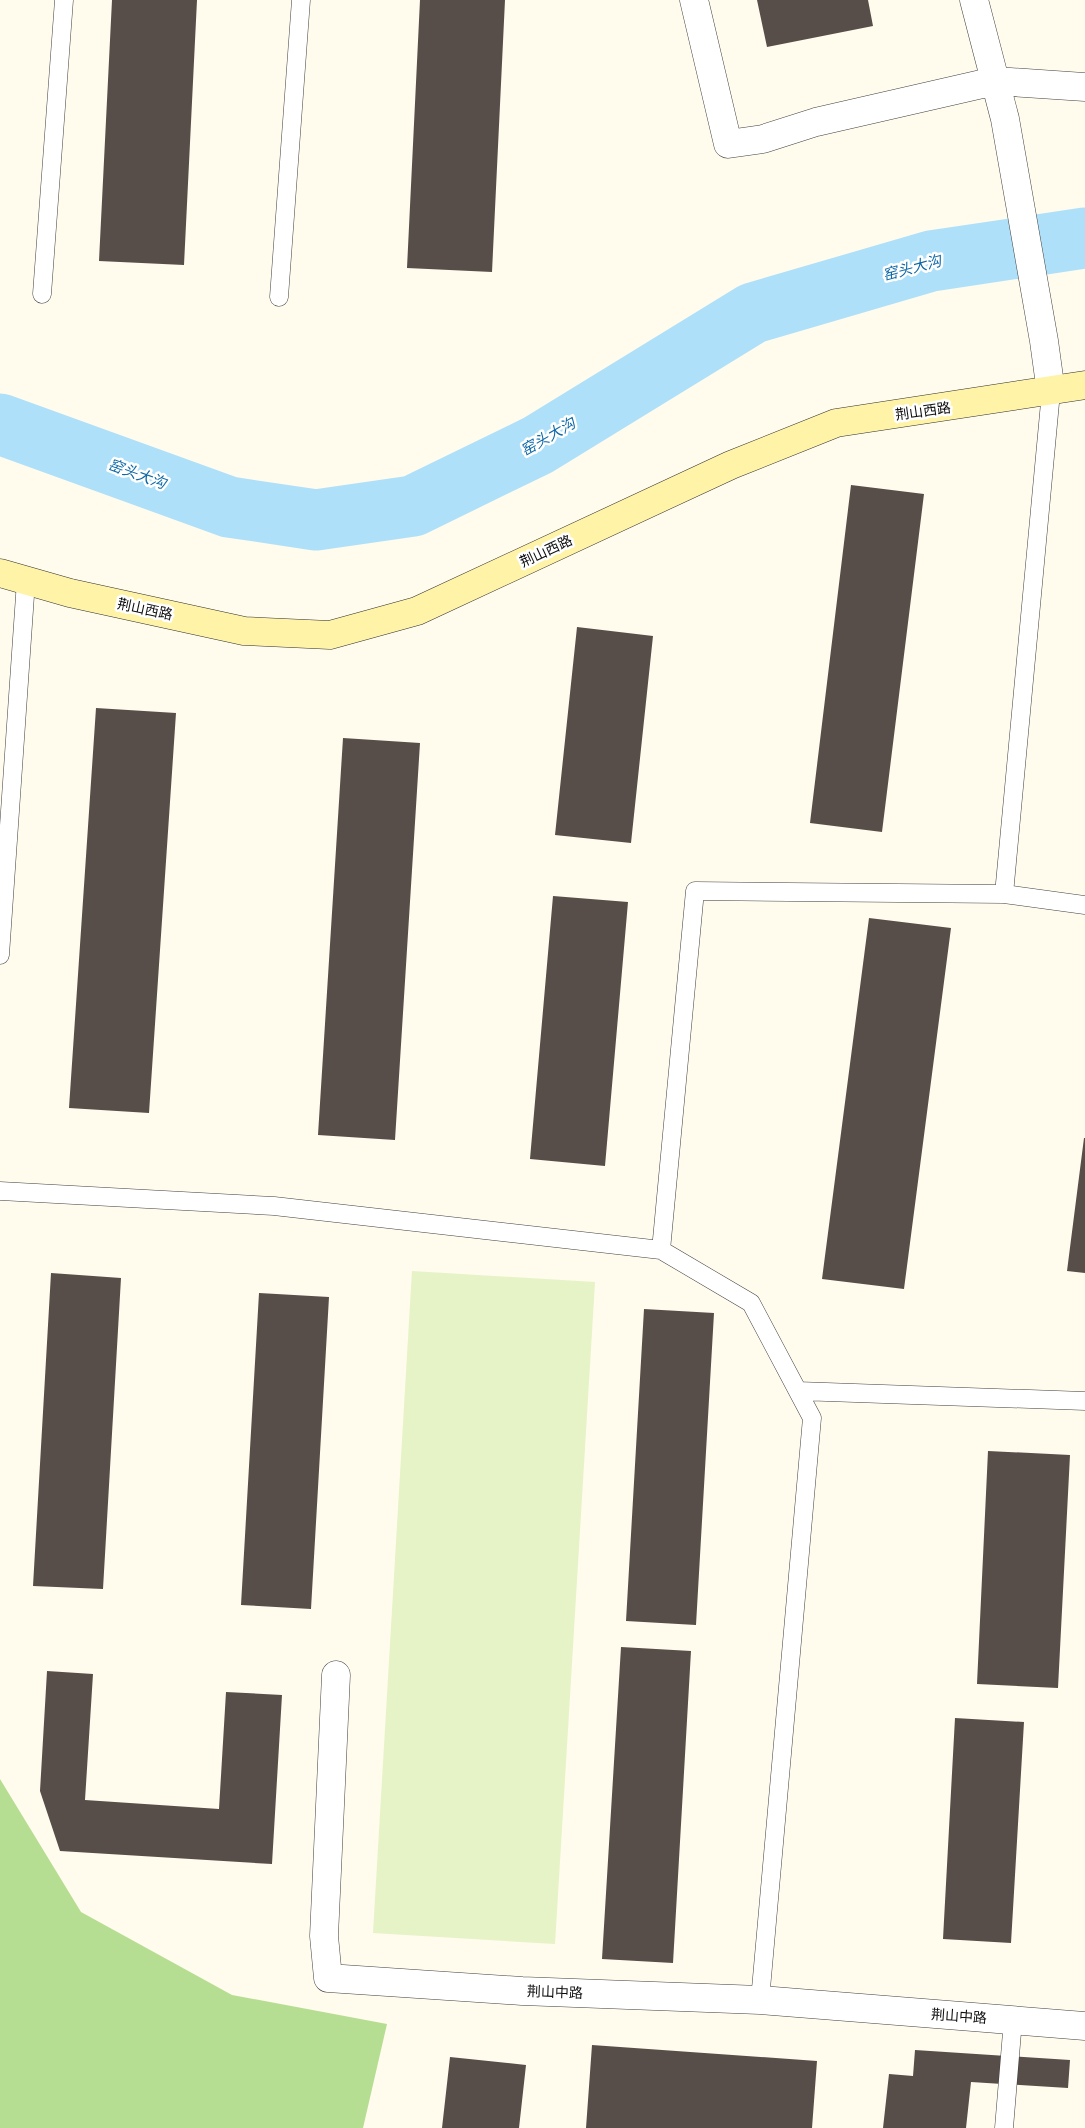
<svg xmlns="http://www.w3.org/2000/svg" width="1085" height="2128" viewBox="0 0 1085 2128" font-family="'Libre Baskerville','Noto Sans SC',serif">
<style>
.forest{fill:#b6de92}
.pitch{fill:#e5f3c6}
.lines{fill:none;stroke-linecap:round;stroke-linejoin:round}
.river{stroke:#aee0fa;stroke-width:61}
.building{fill:#574e49}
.lane-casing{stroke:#404040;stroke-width:19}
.street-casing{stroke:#404040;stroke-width:29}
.secondary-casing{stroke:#2f2f2f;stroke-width:29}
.lane{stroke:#fff;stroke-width:18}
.street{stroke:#fff;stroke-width:28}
.secondary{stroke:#fff3a8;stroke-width:28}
.labels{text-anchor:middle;stroke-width:5;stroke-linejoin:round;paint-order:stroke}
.street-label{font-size:14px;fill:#0d0d0d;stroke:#fff}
.water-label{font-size:15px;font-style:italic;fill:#0d69a8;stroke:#fff}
</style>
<rect width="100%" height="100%" fill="#fffbed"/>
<path class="forest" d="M0,1779L81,1912L232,1995L387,2024L363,2128H0Z"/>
<path class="pitch" d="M412,1271L595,1282L555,1944L373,1933Z"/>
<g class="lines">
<path class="river" d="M0,424L229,507L316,520L413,506L538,445L753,313L931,261L1085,238"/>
</g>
<path class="building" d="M112,0H197L184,265L99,261Z
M420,0H505L492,272L407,268Z
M757,0H868L873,26L767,47Z
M851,485L924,494L882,832L810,823Z
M577,627L653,636L631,843L555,835Z
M96,708L176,713L149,1113L69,1108Z
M343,738L420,743L395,1140L318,1135Z
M553,896L628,902L605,1166L530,1159Z
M869,918L951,928L904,1289L822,1279Z
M1084,1138H1085V1273L1067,1271Z
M51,1273L121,1278L103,1589L33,1586Z
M259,1293L329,1297L311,1609L241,1605Z
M644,1309L714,1313L696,1625L626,1621Z
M988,1451L1070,1455L1058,1688L977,1684Z
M621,1647L691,1651L673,1963L602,1959Z
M47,1671L93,1674L85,1800L219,1809L226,1692L282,1695L272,1864L60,1851L40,1791Z
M955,1718L1024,1722L1011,1943L943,1939Z
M592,2045L817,2061L812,2128H586Z
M915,2050L1070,2060L1068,2088L971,2082L966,2128H883L889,2074L913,2076Z
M450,2057L526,2065L519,2128H442Z"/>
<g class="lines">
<defs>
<path id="lane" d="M42,294L64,0
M279,297L301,0
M1051,392L1004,894L1085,905
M0,955L26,581
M0,1191L274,1206L661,1250
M798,1391L1085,1401
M760,2000L812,1418L751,1303L661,1250L695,891L1004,894
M1004,2128L1013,2020"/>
<path id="street" d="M694,0L728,144L763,139L816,122L995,81L1085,87
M974,0L1005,119L1044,341L1051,392
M336,1675L324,1936L328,1978L522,1991L760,2000L1085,2026"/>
<path id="secondary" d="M0,573L70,593L244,631L330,635L417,611L731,465L836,423L1085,385"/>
</defs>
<use href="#lane" class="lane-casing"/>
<use href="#street" class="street-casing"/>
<use href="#secondary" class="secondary-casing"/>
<use href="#lane" class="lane"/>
<use href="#street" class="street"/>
<use href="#secondary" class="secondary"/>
</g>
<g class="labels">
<g class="street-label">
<text transform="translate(923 411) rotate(-8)" y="5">荆山西路</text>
<text transform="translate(546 551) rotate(-25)" y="5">荆山西路</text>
<text transform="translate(145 609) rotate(12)" y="5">荆山西路</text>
<text transform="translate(555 1992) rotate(2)" y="5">荆山中路</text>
<text transform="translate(959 2016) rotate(4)" y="5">荆山中路</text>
</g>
<g class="water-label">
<text transform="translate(912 268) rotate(-15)" y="5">窑头大沟</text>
<text transform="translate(548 437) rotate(-30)" y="5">窑头大沟</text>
<text transform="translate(137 474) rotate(20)" y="5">窑头大沟</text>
</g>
</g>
</svg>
